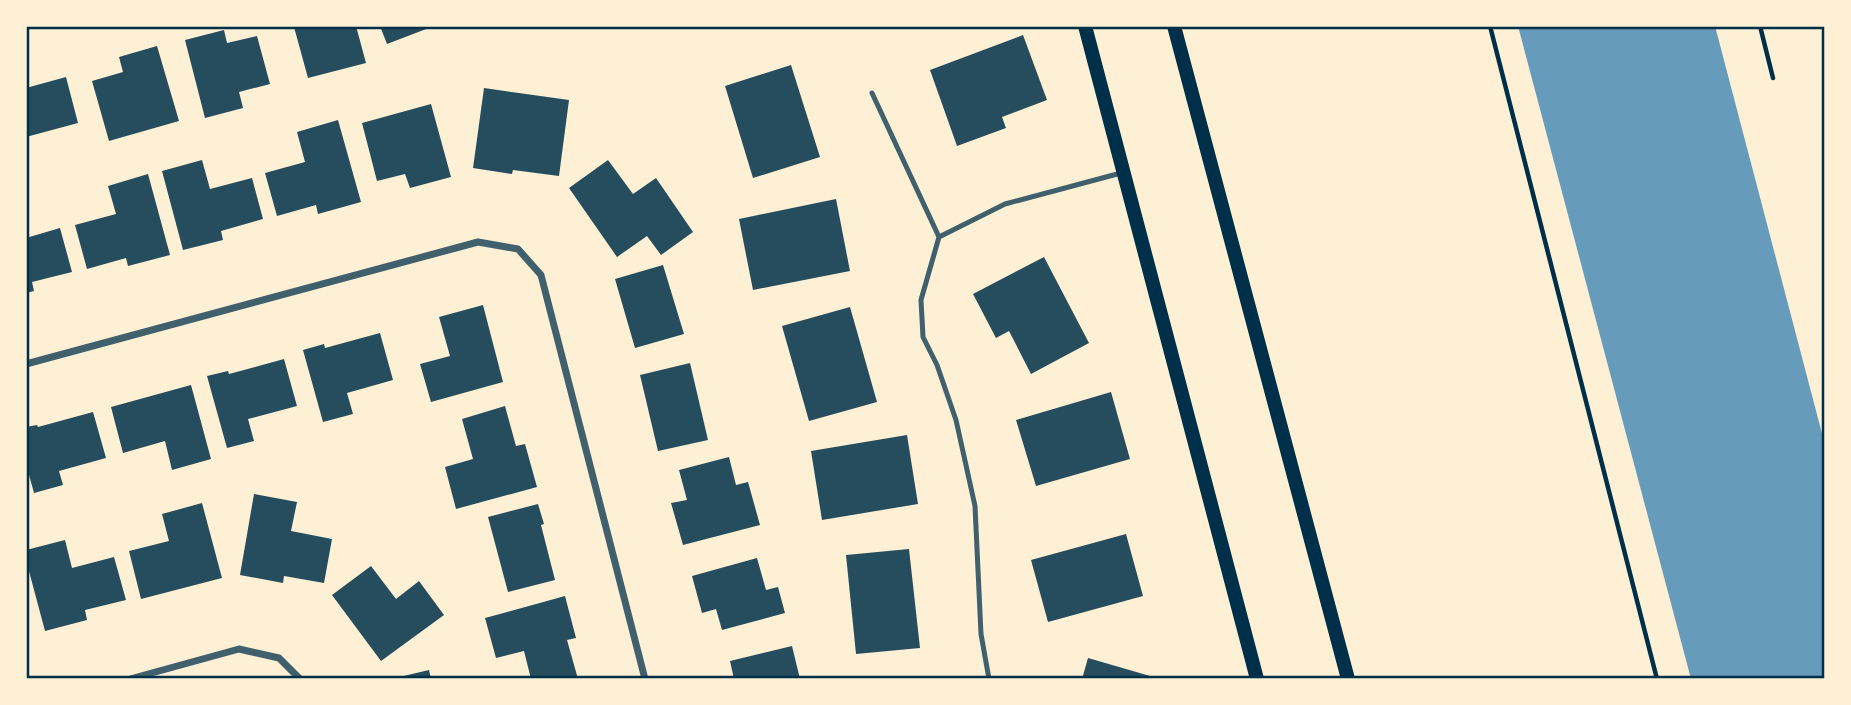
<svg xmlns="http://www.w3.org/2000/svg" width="1851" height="705" viewBox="0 0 1851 705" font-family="'Exo 2',sans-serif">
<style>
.water{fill:#669bbc}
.building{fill:#264d5e}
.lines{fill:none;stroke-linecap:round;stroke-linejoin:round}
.path{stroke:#003049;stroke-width:4.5}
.service{stroke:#3f606c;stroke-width:5}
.minor{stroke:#3f606c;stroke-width:7}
.secondary{stroke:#003049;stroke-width:14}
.neatline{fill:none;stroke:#003049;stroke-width:2.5}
</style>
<rect width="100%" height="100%" fill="#fdf0d5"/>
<path class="water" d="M1518,26H1715L1825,445V679H1691Z"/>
<path class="building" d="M356,26L366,63L308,78L294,27Z
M380,26H434L387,44Z
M224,30L227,43L257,36L270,84L239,92L243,108L205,118L185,40Z
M1023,35L1047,100L1002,117L1006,128L957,146L930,70Z
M157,46L179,121L109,141L92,81L123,72L119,57Z
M791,65L820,157L753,178L725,86Z
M66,77L78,123L26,137V88Z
M484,88L569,100L559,176L513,170L512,174L473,168Z
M431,104L451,177L410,188L405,174L377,181L362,123Z
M338,120L361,202L318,214L316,205L277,216L265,173L305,162L297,132Z
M202,160L210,189L252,178L263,219L221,231L223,240L183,250L162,171Z
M608,160L633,194L656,178L693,232L661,255L647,236L617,257L569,188Z
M148,174L170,255L128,266L126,258L87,269L75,225L116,214L108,186Z
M836,199L850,271L753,290L739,219Z
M60,228L72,272L32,282L34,291L26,293V238Z
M1044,257L1089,343L1031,374L1009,331L996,338L973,294Z
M663,265L684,334L635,348L615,279Z
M483,305L503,382L431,402L420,364L450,356L439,317Z
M850,307L877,402L809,421L782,326Z
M380,333L393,380L347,393L353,414L323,422L303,350L324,344L325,348Z
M284,359L297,406L248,419L254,441L227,448L207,376L228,371L229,374Z
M690,363L708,440L658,451L640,375Z
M191,385L211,459L172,470L165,441L123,453L111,407Z
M1111,392L1130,459L1036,486L1016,420Z
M505,406L516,446L525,444L537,487L456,509L445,467L473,459L462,419Z
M93,412L106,458L59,471L63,485L34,493L26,464V427L37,425L38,427Z
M907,435L918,504L822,520L811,451Z
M729,457L736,485L748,482L760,525L683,545L671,503L687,500L679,470Z
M254,494L297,502L291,531L332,539L324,583L284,576L283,583L240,575Z
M202,503L222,578L141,599L129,551L169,541L162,514Z
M538,504L544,524L541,525L555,580L508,592L488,517Z
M1126,534L1143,596L1048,622L1031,560Z
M65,540L72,568L114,557L126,600L85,610L87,620L45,631L26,560V550Z
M909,549L920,648L856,654L846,555Z
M757,558L766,590L778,587L785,613L722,630L716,609L702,613L692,576Z
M371,566L396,599L419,581L444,615L381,661L332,595Z
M565,596L576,638L567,640L578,679H531L524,651L496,658L485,618Z
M792,646L800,679H734L730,661Z
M1088,658L1157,678V679H1082Z
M429,670L431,679H395V678Z"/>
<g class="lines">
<path class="path" d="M1490,26L1657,679
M1760,26L1773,78"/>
<path class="service" d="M872,93L939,237
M989,679L981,634L975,506L956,420L937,365L923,337L921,300L939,237L1005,204L1121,173"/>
<path class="minor" d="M26,364L478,242L518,249L541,275L645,679
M130,679L239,649L279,658L300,679"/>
<path class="secondary" d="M1085,26L1257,679
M1174,26L1348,679"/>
</g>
<rect width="1851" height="705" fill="none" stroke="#fdf0d5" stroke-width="56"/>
<rect x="28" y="28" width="1795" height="649" class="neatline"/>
</svg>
